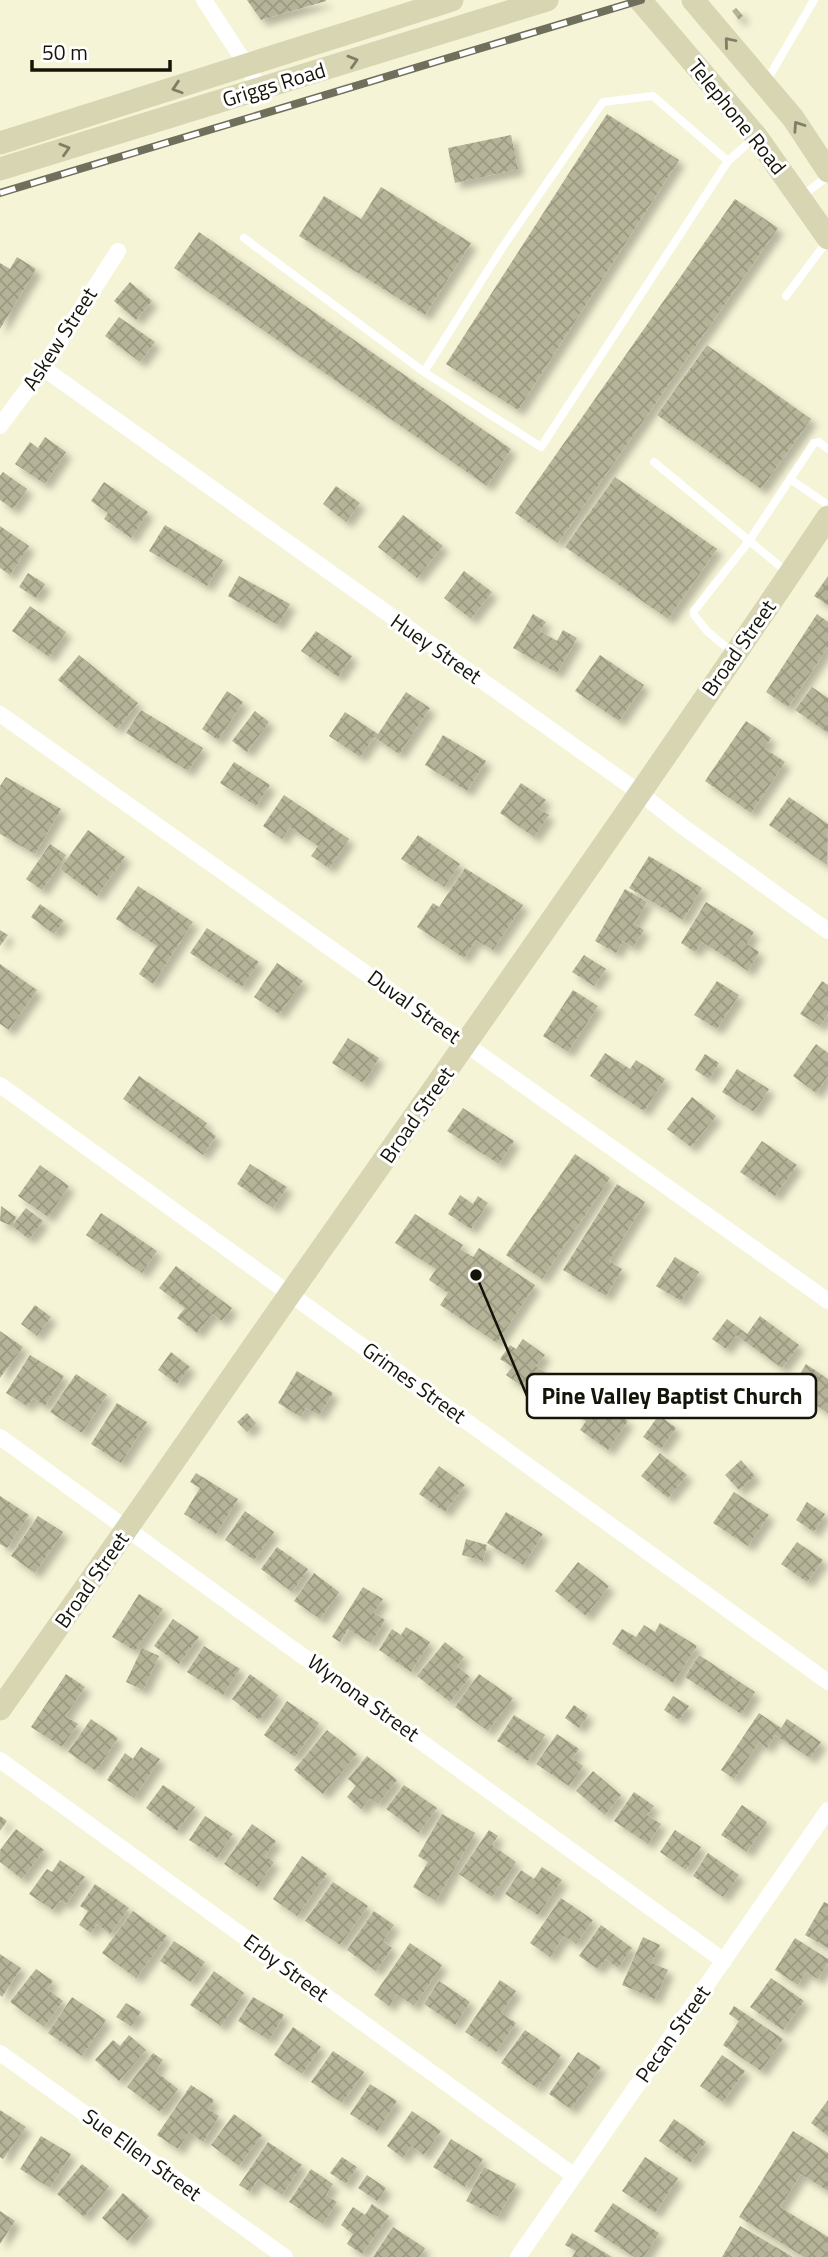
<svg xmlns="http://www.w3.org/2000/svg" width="828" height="2257" viewBox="0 0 828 2257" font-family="'Titillium Web',sans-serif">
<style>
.building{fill:url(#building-cross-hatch);filter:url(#shadow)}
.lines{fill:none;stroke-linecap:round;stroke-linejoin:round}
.lane{stroke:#fff;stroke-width:8}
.street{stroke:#fff;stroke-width:16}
.secondary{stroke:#d8d6b2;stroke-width:23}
.rail-casing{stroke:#706f5c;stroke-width:8}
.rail{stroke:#fff;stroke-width:5;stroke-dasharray:16;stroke-linecap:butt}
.oneway{stroke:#807f66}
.labels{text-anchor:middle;stroke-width:6;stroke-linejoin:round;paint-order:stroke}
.street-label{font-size:21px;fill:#141409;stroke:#fff}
.leader{fill:none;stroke:#141409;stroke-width:2.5}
.callout-dot{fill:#141409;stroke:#fff;stroke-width:2.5}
.callout{fill:#fff;stroke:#141409;stroke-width:2.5}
.callout-label{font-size:23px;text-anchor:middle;font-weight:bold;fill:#141409}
</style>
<defs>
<pattern id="building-cross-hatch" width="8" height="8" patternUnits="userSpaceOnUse" patternTransform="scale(1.75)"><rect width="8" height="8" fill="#b6b498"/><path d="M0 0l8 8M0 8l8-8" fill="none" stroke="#9c9a82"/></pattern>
<filter id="shadow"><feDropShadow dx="6" dy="6" stdDeviation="3.5" flood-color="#0004"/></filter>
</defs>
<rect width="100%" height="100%" fill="#f6f4d6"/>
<path class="building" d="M247,0H326V1L261,20Z
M736,8L743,16L739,20L732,11Z
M607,114L679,160L518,410L446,364Z
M511,135L518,169L455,183L448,148Z
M381,187L471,243L425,315L299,236L324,196L361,219Z
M735,199L778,228L558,543L515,513Z
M199,232L511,449L487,486L174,268Z
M17,257L36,269L0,329V263L10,269Z
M130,282L152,301L136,320L114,301Z
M119,317L155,342L140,362L105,336Z
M707,345L811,419L761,489L657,415Z
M45,437L66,452L45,484L15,464L30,442L38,448Z
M3,472L27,489L13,509L0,500V476Z
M615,477L717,549L668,619L565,547Z
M104,482L148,512L131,538L104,519L108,513L91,501Z
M336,486L360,503L346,522L323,504Z
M403,515L443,546L417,578L378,547Z
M165,525L223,560L207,586L149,551Z
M0,526L29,546L10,575L0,568Z
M464,571L492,592L471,619L444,598Z
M28,573L45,584L36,598L19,587Z
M239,576L290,604L278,625L228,596Z
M828,576V605L814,596Z
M30,606L66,632L49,657L12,631Z
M533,614L546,622L540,631L557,641L563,630L577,638L557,673L513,648Z
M817,614L828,622V647L788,707L766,692Z
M316,631L352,656L338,677L301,651Z
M79,655L138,703L117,729L58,680Z
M600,655L644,685L619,721L575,691Z
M812,687L828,698V733L795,710Z
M227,691L243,702L218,740L202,729Z
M406,692L430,708L399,754L374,737L360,757L329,736L345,712L378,734Z
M141,710L203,748L188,771L126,733Z
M255,711L269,722L247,752L232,741Z
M746,721L771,738L764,748L785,762L751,813L705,781Z
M443,735L486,761L467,791L425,765Z
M234,762L270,785L256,806L220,783Z
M6,777L61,809L35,854L0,834V786Z
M521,783L546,800L539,809L549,815L534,837L500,813Z
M284,795L349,839L329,868L311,856L318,846L290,827L282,839L263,826Z
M789,797L828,824L827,865L769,825Z
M88,830L125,857L97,896L60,869Z
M418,835L460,864L444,887L401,859Z
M50,844L66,855L42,890L26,879Z
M649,856L702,888L683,920L629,888Z
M465,868L523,905L493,950L476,940L464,958L417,927L433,903L439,907Z
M138,886L193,922L153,984L139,974L157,946L116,919Z
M625,889L647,902L634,924L644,930L633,947L623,941L616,953L595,941Z
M706,902L754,932L747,944L759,952L748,971L702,942L695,952L681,943Z
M40,904L64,921L54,934L31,917Z
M207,928L259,962L242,987L190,953Z
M0,930L8,935L0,946Z
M584,955L606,969L594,986L572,972Z
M277,963L303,981L279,1014L254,997Z
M0,964L37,990L9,1030L0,1024Z
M717,981L739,995L717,1029L694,1015Z
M822,981L828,985V1014L820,1026L800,1014Z
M573,990L598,1006L568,1052L543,1036Z
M348,1038L379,1058L363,1083L332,1063Z
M816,1044L828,1053V1076L816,1093L793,1076Z
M605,1053L630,1069L636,1060L665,1079L644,1111L590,1076Z
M705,1054L719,1063L709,1079L695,1070Z
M737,1069L769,1089L754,1112L722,1092Z
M139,1076L207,1123L204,1127L216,1136L203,1155L123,1099Z
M692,1097L716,1116L691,1147L667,1129Z
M463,1108L514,1141L499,1164L447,1131Z
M762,1141L797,1165L775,1196L740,1172Z
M575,1154L610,1178L542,1279L506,1255Z
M250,1164L287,1187L273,1208L237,1184Z
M40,1165L69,1186L48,1217L18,1196Z
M617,1184L645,1202L609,1261L622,1269L606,1296L563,1270Z
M460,1195L473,1204L478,1196L488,1203L471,1229L448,1214Z
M1,1206L16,1217L12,1226L0,1221Z
M26,1208L43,1221L29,1239L12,1226Z
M101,1213L157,1251L142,1273L86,1235Z
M415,1214L463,1245L460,1249L473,1257L479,1248L535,1285L497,1343L440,1305L448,1293L429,1280L436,1269L395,1243Z
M675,1257L699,1272L681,1301L656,1286Z
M176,1266L232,1308L222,1321L212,1314L197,1333L177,1318L185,1308L159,1288Z
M35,1305L51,1317L37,1336L21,1324Z
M760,1316L799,1345L782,1368L736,1335L726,1349L712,1339L727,1319L747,1334Z
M0,1331L23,1347L0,1378Z
M523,1339L545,1355L536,1366L547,1374L533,1394L506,1375L512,1367L500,1359L510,1345L516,1349Z
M171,1352L190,1367L177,1384L158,1370Z
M30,1355L64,1376L45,1406L33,1398L27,1406L6,1393Z
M806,1364L828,1379V1413L807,1399L815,1388L798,1377Z
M297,1371L333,1393L319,1415L306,1408L301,1417L278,1403Z
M76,1374L107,1395L82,1433L50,1412Z
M590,1396L628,1421L608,1450L580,1430L586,1421L577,1415Z
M117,1403L147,1422L121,1463L91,1444Z
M247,1413L256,1423L247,1432L237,1422Z
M659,1415L676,1428L661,1449L643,1437Z
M660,1453L687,1475L668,1498L641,1476Z
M741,1460L755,1476L739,1490L725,1475Z
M439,1466L465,1485L445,1512L419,1494Z
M196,1473L238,1499L216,1534L184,1514L200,1488L190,1482Z
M734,1492L769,1515L748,1546L713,1523Z
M0,1496L29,1515L7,1548L0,1544Z
M807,1502L825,1514L814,1532L796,1520Z
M245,1511L274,1532L254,1560L225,1540Z
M506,1512L543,1534L523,1565L487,1543Z
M38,1516L63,1532L35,1573L11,1556Z
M466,1539L487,1545L483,1561L462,1555Z
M797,1542L823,1560L807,1582L781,1564Z
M277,1547L308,1569L292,1592L261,1569Z
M578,1562L609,1586L586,1616L555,1591Z
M314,1573L339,1592L320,1619L294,1601Z
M363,1587L383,1599L374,1613L385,1620L371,1643L348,1629L340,1642L332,1637Z
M139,1594L163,1609L135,1651L112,1637Z
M173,1619L199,1637L179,1664L154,1646Z
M660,1623L697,1646L673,1683L612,1644L622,1629L636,1637L644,1625L655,1632Z
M406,1627L430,1642L411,1672L379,1650L392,1629L401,1635Z
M445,1642L464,1657L457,1666L470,1677L450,1702L417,1676Z
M204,1646L240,1669L223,1695L187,1672Z
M142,1648L159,1656L143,1690L126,1682Z
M699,1655L755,1692L741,1714L685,1677Z
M66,1674L85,1687L65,1716L78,1724L62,1747L31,1727Z
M250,1674L278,1695L259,1720L232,1699Z
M479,1674L513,1698L488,1731L455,1707Z
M673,1696L689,1706L679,1720L664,1710Z
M287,1701L319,1723L295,1757L264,1735Z
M574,1705L588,1715L579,1728L565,1718Z
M759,1713L781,1728L787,1719L821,1742L810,1758L775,1735L767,1748L759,1742L734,1779L721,1770Z
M514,1715L545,1735L528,1761L497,1741Z
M91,1719L118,1738L96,1771L68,1752Z
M327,1730L357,1754L323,1794L294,1770Z
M557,1734L579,1749L572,1758L583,1766L569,1786L536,1764Z
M141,1747L160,1759L134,1798L107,1780L125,1753L133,1759Z
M367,1756L397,1780L378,1804L370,1798L361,1809L347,1797L356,1786L348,1779Z
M593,1771L621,1795L605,1815L576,1791Z
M163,1785L195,1807L177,1831L146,1808Z
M404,1785L437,1808L419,1833L386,1809Z
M634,1792L654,1806L647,1815L661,1824L648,1844L614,1821Z
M742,1805L767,1822L747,1852L721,1835Z
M442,1814L475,1833L436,1901L413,1887L428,1862L418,1856Z
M0,1816L7,1821L0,1831Z
M205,1816L233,1834L217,1858L189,1840Z
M252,1824L276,1841L265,1856L274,1862L257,1887L224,1864Z
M16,1829L44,1850L22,1879L0,1862V1850Z
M489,1830L498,1836L492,1845L516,1862L492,1897L459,1874Z
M675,1830L701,1847L686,1870L660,1852Z
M708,1853L739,1875L723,1897L693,1876Z
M302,1856L327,1874L297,1916L273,1899Z
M60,1860L85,1877L66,1904L60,1900L53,1910L29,1894L47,1869L52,1872Z
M542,1867L562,1880L538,1915L505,1894L521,1870L534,1879Z
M333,1882L368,1906L340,1945L305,1921Z
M95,1884L129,1908L110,1934L97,1924L91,1933L79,1925L88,1911L80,1906Z
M561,1898L593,1920L576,1944L564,1936L550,1957L530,1943Z
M824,1902L828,1904V1948L805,1935Z
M133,1911L167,1936L136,1978L102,1953Z
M374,1911L394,1925L383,1941L392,1948L376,1971L347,1950Z
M601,1925L632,1948L618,1968L606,1959L598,1969L579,1956Z
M643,1937L660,1945L652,1963L668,1970L655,1999L622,1985Z
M795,1938L828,1959V1963L818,1979L806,1972L798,1985L775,1970Z
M174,1941L205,1962L191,1982L160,1961Z
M410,1943L442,1965L414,2006L397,1994L389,2006L374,1995Z
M0,1954L21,1968L2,1997L0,1995Z
M36,1969L53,1981L47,1989L63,2001L44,2027L10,2002Z
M214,1971L244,1993L221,2026L190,2005Z
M771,1978L804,2001L783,2030L750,2007Z
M500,1980L516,1991L501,2013L516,2023L496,2052L465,2032Z
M439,1981L470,2002L455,2025L424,2004Z
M72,1997L106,2020L82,2056L48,2033Z
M253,1997L284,2015L269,2040L238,2021Z
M126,2003L141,2012L131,2026L116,2017Z
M734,2006L783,2039L761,2071L723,2045L739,2021L729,2014Z
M293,2027L321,2047L302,2074L274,2055Z
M525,2030L561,2055L537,2088L501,2063Z
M129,2035L146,2050L119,2081L95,2060L113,2040L120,2046Z
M333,2051L364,2072L342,2103L311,2082Z
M578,2052L601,2067L571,2109L549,2094Z
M153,2053L163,2060L155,2071L178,2089L160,2112L127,2087Z
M722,2055L745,2071L723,2102L700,2086Z
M370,2084L397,2101L377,2131L350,2114Z
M191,2085L214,2100L208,2109L219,2116L203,2142L189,2132L178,2149L157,2135Z
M828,2100V2136L811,2123Z
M0,2110L26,2127L3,2159L0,2157Z
M412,2111L441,2131L424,2155L411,2146L403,2158L387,2146Z
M234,2114L262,2135L239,2166L211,2145Z
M674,2119L706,2142L690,2163L659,2141Z
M793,2131L828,2153V2191L801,2174L780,2207L828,2237V2257H804L739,2217Z
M41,2136L71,2154L50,2188L20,2169Z
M451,2139L483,2159L465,2187L433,2167Z
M268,2142L302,2165L282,2195L258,2179L250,2192L239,2185Z
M342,2157L357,2167L346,2184L330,2173Z
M645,2157L678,2178L655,2213L622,2191Z
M82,2164L109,2186L84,2217L57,2194Z
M484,2167L516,2184L498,2217L466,2201Z
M311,2169L333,2184L326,2195L337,2202L323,2224L289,2202Z
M367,2175L386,2188L377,2201L358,2188Z
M123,2193L149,2216L128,2241L102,2218Z
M613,2203L659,2233L644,2257H634L594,2231Z
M372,2204L389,2216L362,2254L347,2244L353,2234L341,2225L353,2207L365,2215Z
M0,2211L15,2221L0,2244Z
M740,2226L793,2257H722Z
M393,2227L425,2248L419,2257H373Z
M572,2233L612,2257H572L576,2251L565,2245Z"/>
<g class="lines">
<path class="lane" d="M766,82L814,0
M802,196L828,176
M244,238L424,372L541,447L728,161L754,138
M786,296L828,240
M424,372L502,248L603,102L653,96L728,161
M654,462L787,572
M790,479L828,505
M734,654L707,631L694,615V611L749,541L814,443L819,442L828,449"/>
<path class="street" d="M204,0L247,66L260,90
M43,368L640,793L682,826L828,931
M0,426L43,368L118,251
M0,714L828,1301
M0,1085L828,1682
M0,1437L724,1961
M0,1760L573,2175
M0,2053L285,2257
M518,2257L828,1810"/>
<path class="secondary" d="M640,0L756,136L828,238
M693,0L793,118L828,171
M0,143L452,0
M0,169L547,0
M0,1709C99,1570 195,1430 292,1291C472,1034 653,778 828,517"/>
<defs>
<path id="rail" d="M0,193L641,0"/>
</defs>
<use href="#rail" class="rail-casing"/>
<use href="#rail" class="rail"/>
</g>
<defs><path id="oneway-chevron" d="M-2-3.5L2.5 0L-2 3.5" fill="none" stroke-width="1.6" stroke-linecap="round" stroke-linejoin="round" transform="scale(1.75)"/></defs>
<g class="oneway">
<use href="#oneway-chevron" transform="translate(729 42) rotate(-130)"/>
<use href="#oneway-chevron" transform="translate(353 61) rotate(-17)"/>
<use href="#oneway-chevron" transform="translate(177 88) rotate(162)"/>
<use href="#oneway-chevron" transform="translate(798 126) rotate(-124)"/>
<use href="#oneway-chevron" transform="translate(65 149) rotate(-17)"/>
</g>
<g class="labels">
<g class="street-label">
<text transform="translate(274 85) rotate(-17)" y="7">Griggs Road</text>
<text transform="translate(737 117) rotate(51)" y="7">Telephone Road</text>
<text transform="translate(60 339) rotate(-57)" y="7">Askew Street</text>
<text transform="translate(739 648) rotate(-55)" y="7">Broad Street</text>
<text transform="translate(436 649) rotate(35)" y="7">Huey Street</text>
<text transform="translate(414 1007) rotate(36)" y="7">Duval Street</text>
<text transform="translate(417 1115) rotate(-55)" y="7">Broad Street</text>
<text transform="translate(414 1383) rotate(36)" y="7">Grimes Street</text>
<text transform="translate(92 1580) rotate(-55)" y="7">Broad Street</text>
<text transform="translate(363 1698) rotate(36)" y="7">Wynona Street</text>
<text transform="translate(286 1968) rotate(36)" y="7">Erby Street</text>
<text transform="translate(673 2034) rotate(-55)" y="7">Pecan Street</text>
<text transform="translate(142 2155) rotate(36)" y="7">Sue Ellen Street</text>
</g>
</g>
<path class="leader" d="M476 1275L527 1396"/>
<circle class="callout-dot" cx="476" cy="1275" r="7"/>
<rect class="callout" x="527" y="1374" width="289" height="44" rx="7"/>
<g class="callout-label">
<text x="672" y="1404">Pine Valley Baptist Church</text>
</g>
<path d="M32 60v10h138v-10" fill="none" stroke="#141409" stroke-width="3.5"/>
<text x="42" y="60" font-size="21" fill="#141409" stroke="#ffffff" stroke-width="5" paint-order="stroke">50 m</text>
</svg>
